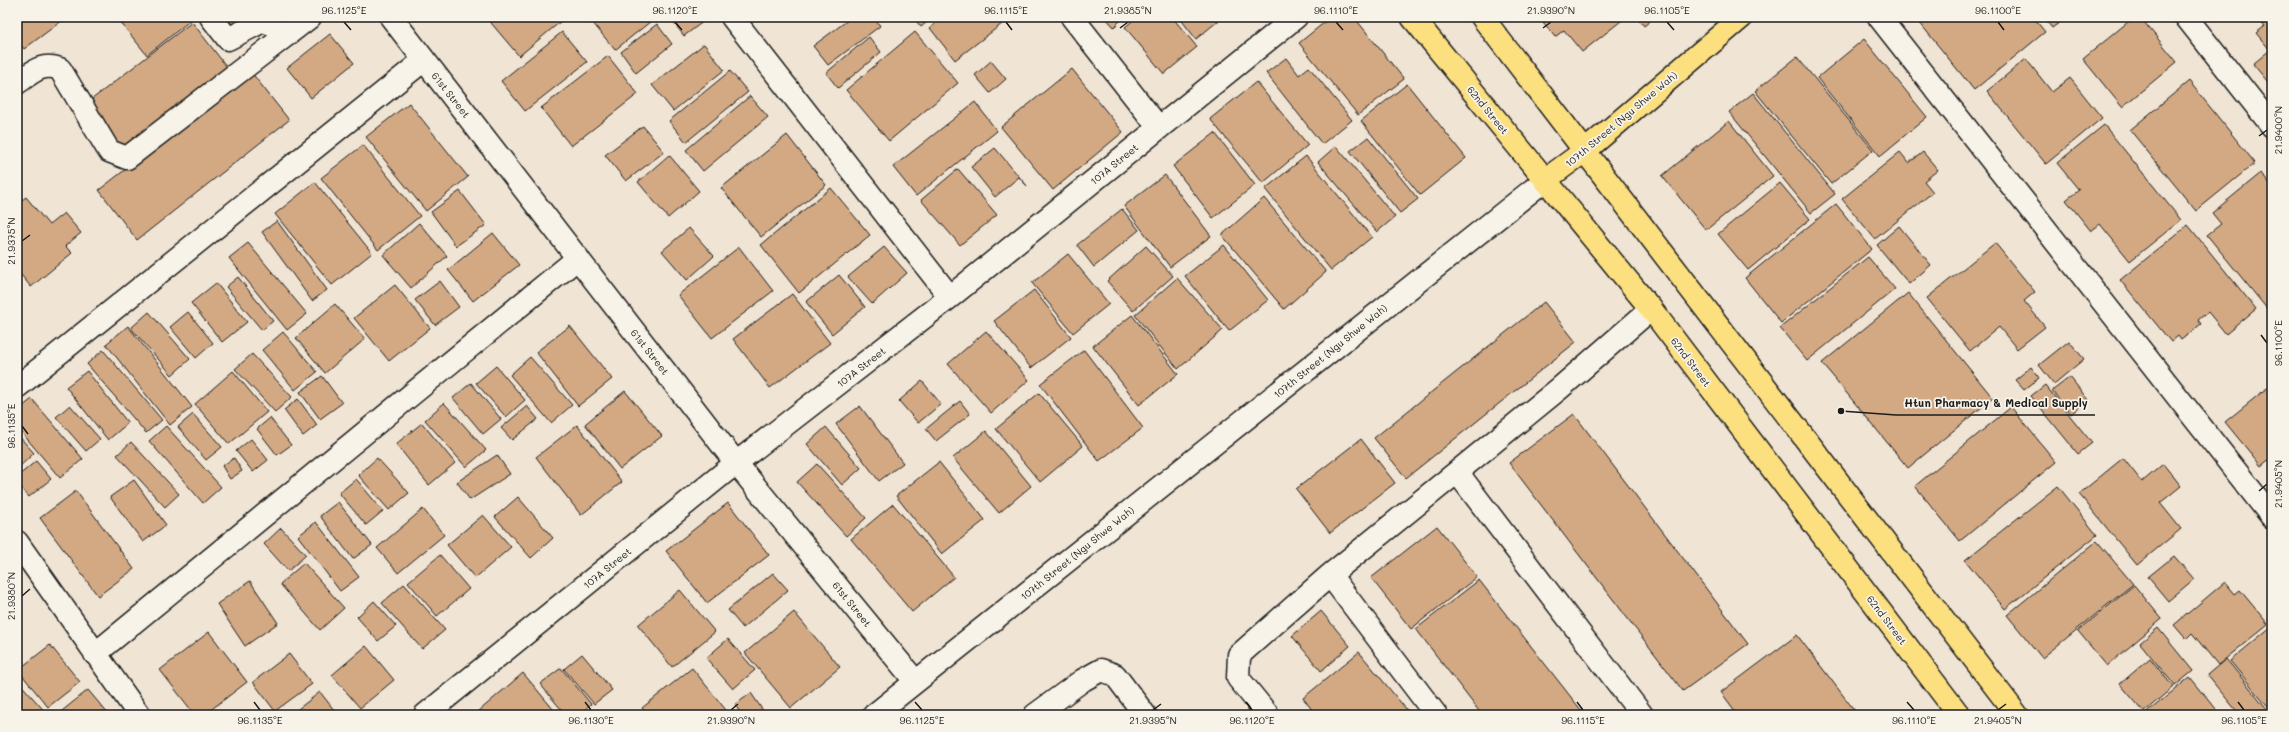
<svg xmlns="http://www.w3.org/2000/svg" width="2289" height="732" viewBox="0 0 2289 732" font-family="Mali,sans-serif">
<style>
.building{fill:#d3a984;stroke:#1c1c1c}
.lines{fill:none;stroke-linecap:round;stroke-linejoin:round}
.minor-casing{stroke:#1c1c1c;stroke-width:25}
.major-casing{stroke:#1c1c1c;stroke-width:25}
.minor{stroke:#f7f3e8;stroke-width:22}
.major{stroke:#fce080;stroke-width:22}
.ticks{fill:none;stroke:#1c1c1c;stroke-width:1.5}
.labels{text-anchor:middle;stroke-width:3.5;stroke-linejoin:round;paint-order:stroke}
.street-label{font-size:10px;fill:#1c1c1c;stroke:#f7f3e8}
.leader{fill:none;stroke:#1c1c1c;stroke-width:1.5}
.callout-dot{fill:#1c1c1c;stroke:#f7f3e8;stroke-width:1.5}
.callout-label{font-size:11px;text-anchor:middle;font-weight:bold;fill:#1c1c1c;stroke:#f7f3e8;stroke-width:3.5;stroke-linejoin:round;paint-order:stroke}
.neatline{fill:none;stroke:#1c1c1c;stroke-width:1.5}
.ticks-label{font-size:10px;text-anchor:middle;fill:#1c1c1c}
</style>
<rect width="100%" height="100%" fill="#f0e4d4"/>
<filter id="ink" filterUnits="userSpaceOnUse"><feTurbulence type="fractalNoise" baseFrequency=".025" numOctaves="2"/><feDisplacementMap in="SourceGraphic" scale="8" xChannelSelector="R" yChannelSelector="G"/><feConvolveMatrix kernelMatrix="1 2 1 2 8 2 1 2 1" color-interpolation-filters="sRGB"/></filter>
<g filter="url(#ink)">
<path class="building" d="M17,17H67L24,49L17,40Z
M116,17H190L192,19L147,55Z
M226,17H242L232,25Z
M486,17H566L519,56Z
M588,17H656L615,50Z
M669,17H701L704,21L684,36Z
M852,17H874L880,26L828,65L813,46Z
M913,17H933L921,27Z
M944,17H1011L955,60L930,28Z
M1105,17H1124L1114,27Z
M1137,17H1172L1197,47L1164,74L1125,27Z
M1179,17H1223L1196,39Z
M1331,17H1354L1404,79L1358,115L1299,43Z
M1539,17H1626L1582,52L1564,30L1555,37Z
M1637,17H1655L1644,26Z
M1915,17H2033L2045,32L1974,90Z
M2043,17H2067L2052,28Z
M2134,17H2140L2177,62L2122,107L2083,59Z
M2256,17H2272V87L2253,64L2270,50L2256,33L2264,27Z
M192,22L230,71L124,152L87,103Z
M657,24L672,44L636,73L621,52Z
M562,32L587,62L525,111L501,81Z
M915,32L958,83L889,141L846,90Z
M330,34L354,63L311,98L287,68Z
M869,37L881,52L838,88L826,73Z
M1864,39L1927,117L1880,156L1817,78Z
M704,44L724,70L673,111L652,85Z
M608,56L638,94L571,146L541,108Z
M1797,57L1873,150L1831,184L1755,91Z
M1286,58L1299,75L1309,67L1352,120L1322,144L1266,73Z
M2026,59L2052,92L2070,78L2102,118L2046,164L1987,91Z
M991,61L1006,79L990,93L975,75Z
M1072,69L1123,132L1053,190L1001,127Z
M730,71L748,92L686,142L669,121Z
M251,72L289,120L137,240L99,190Z
M2189,81L2255,163L2196,211L2130,130Z
M1256,82L1308,145L1263,183L1210,119Z
M1407,84L1466,158L1420,195L1361,121Z
M1753,93L1835,194L1811,213L1729,112Z
M750,96L768,117L703,171L686,150Z
M975,102L997,131L916,196L893,167Z
M409,103L468,177L426,211L366,137Z
M1729,121L1773,176L1706,230L1662,176Z
M2104,125L2181,220L2130,261L2100,224L2091,231L2066,200L2079,190L2057,163Z
M643,126L664,152L626,181L605,155Z
M1215,133L1255,185L1213,218L1173,166Z
M787,135L826,185L761,237L721,188Z
M1368,137L1418,199L1400,213L1350,151Z
M363,145L420,216L378,250L321,178Z
M1336,146L1395,217L1377,232L1318,162Z
M995,148L1027,186L1019,177L995,197L971,167Z
M1900,152L1909,163L1923,152L1938,170L1924,181L1933,192L1875,239L1842,199Z
M669,155L699,191L668,218L638,182Z
M1306,156L1372,237L1331,270L1265,189Z
M958,169L997,215L960,245L921,200Z
M2261,173L2272,188V307L2268,310L2207,235L2221,224L2212,213Z
M1165,175L1211,236L1170,267L1124,206Z
M315,182L372,253L332,285L275,214Z
M1780,183L1810,219L1748,270L1718,234Z
M831,188L870,235L799,293L761,245Z
M460,191L486,225L456,246L431,212Z
M26,197L49,225L64,213L81,233L65,246L72,253L31,287L17,270V204Z
M1264,198L1326,272L1284,309L1222,235Z
M1836,204L1872,249L1781,323L1745,278Z
M1122,209L1139,230L1094,267L1077,245Z
M277,221L327,290L312,301L262,232Z
M419,223L447,256L411,288L383,255Z
M2188,225L2256,309L2226,334L2208,312L2198,320L2201,324L2181,340L2178,336L2171,342L2120,280Z
M1899,226L1931,265L1909,284L1877,245Z
M689,228L714,256L687,280L662,251Z
M493,233L519,265L473,301L448,270Z
M248,243L307,314L287,330L229,258Z
M1995,243L2035,292L2024,301L2045,327L2017,349L1999,327L1970,351L1927,298Z
M1224,245L1268,300L1229,331L1185,276Z
M1146,246L1173,276L1133,311L1107,281Z
M739,247L773,291L712,338L678,295Z
M884,247L907,273L872,304L848,277Z
M1068,254L1109,304L1073,333L1032,283Z
M1868,257L1895,289L1807,361L1780,328Z
M839,275L865,307L832,334L806,302Z
M238,277L273,321L262,330L226,287Z
M1177,278L1223,330L1178,369L1135,315Z
M440,281L459,307L435,325L415,300Z
M216,283L247,322L222,342L191,303Z
M395,285L430,328L389,361L354,318Z
M1034,290L1071,337L1031,368L994,321Z
M1908,293L1993,398L1908,468L1822,363Z
M792,294L830,343L770,388L733,339Z
M1544,302L1576,342L1406,478L1374,438Z
M335,304L365,339L325,373L296,338Z
M149,312L190,359L172,375L131,328Z
M188,312L213,343L196,358L170,327Z
M1132,315L1178,374L1139,405L1093,346Z
M128,326L192,407L170,425L106,344Z
M570,326L612,379L578,406L536,352Z
M986,331L1029,380L991,413L948,364Z
M283,332L317,372L295,390L262,350Z
M2069,341L2084,359L2054,384L2039,365Z
M103,350L162,420L146,433L87,364Z
M1084,350L1143,428L1099,461L1040,384Z
M252,354L292,397L275,412L235,369Z
M530,357L572,405L551,423L510,375Z
M496,366L525,400L506,417L476,383Z
M2031,367L2039,378L2024,390L2015,380Z
M87,371L128,423L108,440L66,387Z
M233,371L267,412L229,444L195,404Z
M322,376L342,403L320,419L300,392Z
M2070,377L2088,400L2071,414L2052,391Z
M922,381L941,404L918,423L899,401Z
M471,383L501,419L483,434L453,398Z
M2272,384V457L2261,466L2225,422Z
M2045,385L2092,443L2078,454L2031,396Z
M625,391L662,436L620,469L585,424Z
M1039,393L1083,446L1040,482L996,429Z
M32,399L83,459L60,478L17,427V411Z
M298,399L317,425L303,436L284,410Z
M960,401L970,414L936,441L926,429Z
M444,403L486,450L466,467L425,420Z
M70,405L100,439L86,451L56,417Z
M527,406L538,419L512,440L501,428Z
M860,406L903,463L879,481L836,424Z
M2011,407L2056,462L1960,541L1915,486Z
M193,414L222,447L206,460L178,427Z
M1574,414L1748,644L1683,691L1509,463Z
M270,418L291,445L277,455L257,429Z
M422,423L455,463L429,485L396,444Z
M577,425L622,482L581,515L536,457Z
M166,426L221,487L203,503L149,441Z
M826,427L861,468L842,485L807,444Z
M986,431L1031,486L999,513L953,458Z
M17,434L34,453L17,469Z
M251,439L268,460L253,472L236,451Z
M1361,439L1395,483L1330,533L1296,489Z
M131,442L179,494L165,507L117,455Z
M497,455L510,474L470,500L457,482Z
M234,458L242,471L230,479L222,466Z
M377,458L409,493L389,510L358,475Z
M2123,458L2142,482L2163,464L2181,486L2160,503L2181,529L2137,565L2079,494Z
M36,461L51,479L29,497L17,483V477Z
M939,462L985,520L942,554L896,496Z
M817,464L866,518L846,536L797,482Z
M356,479L383,511L366,525L339,493Z
M134,480L166,525L143,542L110,497Z
M2058,486L2097,535L2005,609L1965,560Z
M76,491L134,569L98,596L40,518Z
M518,497L553,538L531,558L495,517Z
M338,502L372,545L353,559L320,516Z
M728,503L769,555L707,603L666,551Z
M893,504L954,577L912,612L851,539Z
M423,509L444,535L398,573L377,548Z
M483,515L511,547L475,578L447,545Z
M316,522L359,577L340,591L298,536Z
M1437,526L1477,577L1411,629L1371,578Z
M281,528L306,555L288,571L264,544Z
M2097,541L2133,584L2042,658L2007,615Z
M440,555L469,589L437,616L408,582Z
M2174,556L2194,579L2168,601L2148,577Z
M304,563L344,608L320,630L280,584Z
M773,573L788,590L743,628L728,610Z
M1479,580L1585,715H1482L1416,629Z
M250,581L278,623L245,646L217,604Z
M2225,582L2235,594L2240,590L2268,624L2218,665L2192,633L2186,639L2174,625Z
M404,584L445,630L422,649L382,603Z
M2134,585L2162,619L2107,666L2078,631Z
M680,590L715,632L672,667L638,625Z
M374,601L396,626L378,641L357,617Z
M1321,611L1350,646L1321,671L1292,636Z
M794,612L840,667L791,708L745,653Z
M2272,626V711L2230,661Z
M2158,628L2193,671L2175,686L2140,643Z
M209,632L247,682L204,715H195L160,670Z
M1797,635L1858,715H1738L1721,692Z
M728,639L755,670L733,689L706,658Z
M50,645L80,682L48,707L18,670Z
M366,646L394,680L360,708L332,675Z
M1359,652L1411,715H1316L1303,698Z
M289,654L312,684L275,711L253,682Z
M582,654L612,690L594,704L564,669Z
M2150,658L2173,687L2144,712L2120,684Z
M2226,659L2268,710L2261,715H2240L2207,675Z
M561,668L591,704L578,715H566L540,684Z
M692,668L730,715H647L642,708Z
M523,673L558,715H483L479,711Z
M2190,677L2221,715H2144Z
M17,680L48,715H17Z
M88,690L109,715H57Z
M320,692L338,715H303L298,709Z
M751,693L766,715H742L735,705Z"/>
<g class="lines">
<defs>
<path id="minor" d="M211,17L228,39L265,20L287,35
M391,17L736,463L915,681
M732,17L950,297
M1072,17L1159,128
M1879,17L2272,517
M2186,17L2272,126
M17,83C32,73 41,62 60,69L109,151L127,158L310,17
M17,387L424,60
M17,542L139,715
M1330,575L1436,715
M95,654L578,258
M425,715L736,463L950,297L1296,17
M874,715L1545,180
M1035,715L1083,680L1101,670L1115,675L1145,715
M1268,715L1238,678L1239,655L1330,575L1457,472
M1642,715L1457,472L1560,388L1651,309"/>
<path id="major" d="M1412,17L1651,309L1959,715
M1482,17L2017,715
M1545,180L1586,150L1742,17"/>
</defs>
<use href="#minor" class="minor-casing"/>
<use href="#major" class="major-casing"/>
<use href="#minor" class="minor"/>
<use href="#major" class="major"/>
</g>
</g>
<path class="ticks" d="M344,22L351,30M675,22L682,30M1006,22L1012,30M1336,22L1343,30M1667,22L1674,30M1998,22L2004,30M1120,28L1128,22M1543,28L1551,22M2259,136L2267,130M22,241L30,235M2261,335L2267,343M22,426L28,434M2259,491L2267,484M22,596L30,589M254,702L260,710M585,702L591,710M915,702L922,710M1246,702L1252,710M1577,702L1583,710M1907,702L1914,710M2238,702L2244,710M731,710L738,704M1153,710L1161,704M1998,710L2006,704"/>
<g class="labels">
<g class="street-label">
<text transform="translate(451 95) rotate(52)" y="4">61st Street</text>
<text transform="translate(1488 110) rotate(51)" y="4">62nd Street</text>
<text transform="translate(1621 119) rotate(-40)" y="4">107th Street (Ngu Shwe Wah)</text>
<text transform="translate(1114 164) rotate(-39)" y="4">107A Street</text>
<text transform="translate(1330 351) rotate(-39)" y="4">107th Street (Ngu Shwe Wah)</text>
<text transform="translate(650 352) rotate(52)" y="4">61st Street</text>
<text transform="translate(1691 362) rotate(53)" y="4">62nd Street</text>
<text transform="translate(861 367) rotate(-38)" y="4">107A Street</text>
<text transform="translate(1077 553) rotate(-39)" y="4">107th Street (Ngu Shwe Wah)</text>
<text transform="translate(607 568) rotate(-39)" y="4">107A Street</text>
<text transform="translate(852 604) rotate(51)" y="4">61st Street</text>
<text transform="translate(1887 620) rotate(53)" y="4">62nd Street</text>
</g>
</g>
<path class="leader" d="M1841 411L1896 415H2095"/>
<circle class="callout-dot" cx="1841" cy="411" r="4"/>
<g class="callout-label">
<text x="1996" y="407">Htun Pharmacy &amp; Medical Supply</text>
</g>
<rect width="2289" height="732" fill="none" stroke="#f7f3e8" stroke-width="44"/>
<rect x="22" y="22" width="2245" height="688" class="neatline"/>
<g class="ticks-label">
<text x="344" y="14">96.1125°E</text>
<text x="675" y="14">96.1120°E</text>
<text x="1006" y="14">96.1115°E</text>
<text x="1128" y="14">21.9385°N</text>
<text x="1336" y="14">96.1110°E</text>
<text x="1551" y="14">21.9390°N</text>
<text x="1667" y="14">96.1105°E</text>
<text x="1998" y="14">96.1100°E</text>
<text transform="translate(2278 130) rotate(-90)" y="4">21.9400°N</text>
<text transform="translate(11 241) rotate(-90)" y="4">21.9375°N</text>
<text transform="translate(2278 343) rotate(-90)" y="4">96.1100°E</text>
<text transform="translate(11 426) rotate(-90)" y="4">96.1135°E</text>
<text transform="translate(2278 484) rotate(-90)" y="4">21.9405°N</text>
<text transform="translate(11 596) rotate(-90)" y="4">21.9380°N</text>
<text x="260" y="724">96.1135°E</text>
<text x="591" y="724">96.1130°E</text>
<text x="731" y="724">21.9390°N</text>
<text x="922" y="724">96.1125°E</text>
<text x="1153" y="724">21.9395°N</text>
<text x="1252" y="724">96.1120°E</text>
<text x="1583" y="724">96.1115°E</text>
<text x="1914" y="724">96.1110°E</text>
<text x="1998" y="724">21.9405°N</text>
<text x="2244" y="724">96.1105°E</text>
</g>
</svg>
